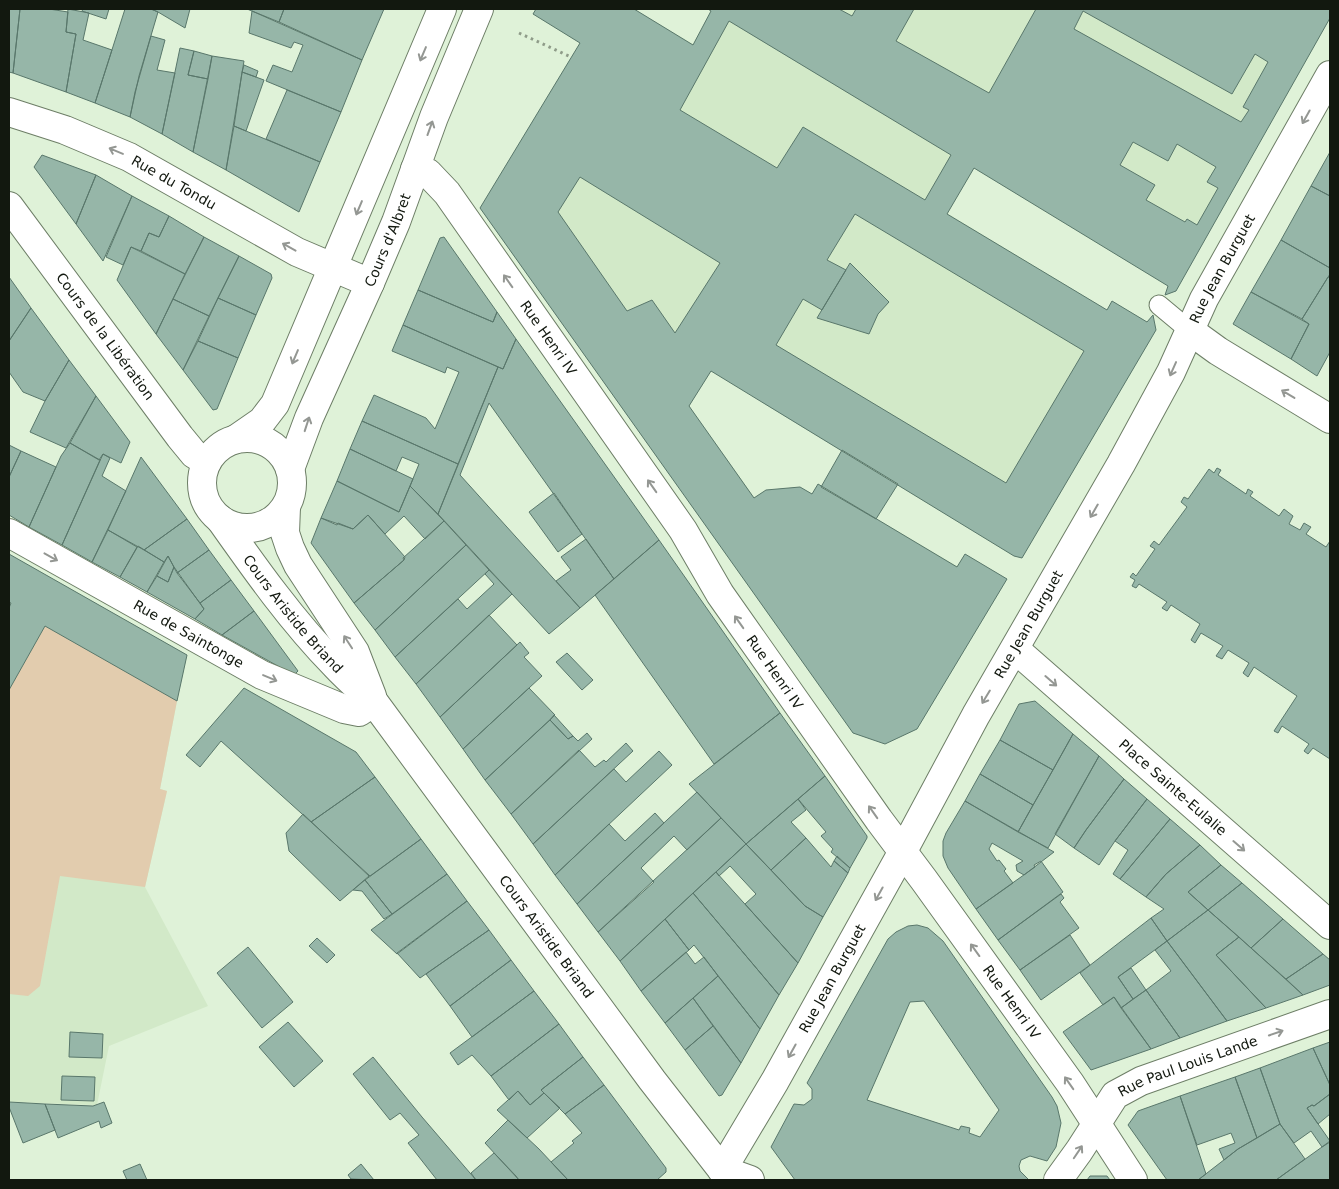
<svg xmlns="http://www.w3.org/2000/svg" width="1339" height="1189" viewBox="0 0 1339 1189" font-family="'DejaVu Sans',sans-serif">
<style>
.built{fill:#d2e9c8}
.green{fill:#e2ccae}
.building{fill:#96b6a8;stroke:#59776b;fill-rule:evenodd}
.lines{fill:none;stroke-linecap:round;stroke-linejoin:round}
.service-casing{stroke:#6d7e66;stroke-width:21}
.minor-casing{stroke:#6d7e66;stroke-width:30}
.tertiary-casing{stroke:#6d7e66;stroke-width:30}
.secondary-casing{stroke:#6d7e66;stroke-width:30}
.path{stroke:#8f9c89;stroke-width:3;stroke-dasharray:2.5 4;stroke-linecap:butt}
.service{stroke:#fff;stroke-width:19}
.minor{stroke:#fff;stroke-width:28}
.tertiary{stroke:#fff;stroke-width:28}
.secondary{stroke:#fff;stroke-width:28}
.oneway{stroke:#949793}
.labels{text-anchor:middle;stroke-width:4;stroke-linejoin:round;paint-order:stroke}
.street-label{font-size:14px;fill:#12180f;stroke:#dff2d8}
</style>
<rect width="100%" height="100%" fill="#dff2d8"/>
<path class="built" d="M536,9H634L693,44L711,11L708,9H1330V18L1176,291L1165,295L1168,286L974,168L947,213L1107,310L1112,301L1147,322L1153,315L1156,330L1022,558L1014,556L711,371L689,406L754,497L766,490L800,487L812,494L818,484L957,566L965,554L1007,579L917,729L885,744L853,733L480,208L580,43L533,14Z
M9,554L187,655L177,701L160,789L167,791L145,887L208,1006L109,1046L97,1105H93L9,1102Z"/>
<path class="green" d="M45,626L177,701L160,789L167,791L145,887L60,876L40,986L28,996L9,994V690Z"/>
<path class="building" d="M9,9H20L13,73L9,72Z
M20,9H49L68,12L66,32L76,34L66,92L13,73Z
M68,9L89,13L83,40L112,50L95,103L66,92L76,34L66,32Z
M83,9H109L106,19L82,11Z
M125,9H151L158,12L139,76L130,117L95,103Z
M151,9H190L185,28L158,12Z
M247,9H284L279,22Z
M284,9H384L362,60L279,22Z
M536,9H634L693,45L711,11L708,9H839L852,16L856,9H914L896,41L989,93L1036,9H1330V18L1176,291L1165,295L1168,286L974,168L947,214L1107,310L1112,301L1147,322L1153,315L1156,330L1022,558L1014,556L711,371L689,406L754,498L766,490L800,487L812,494L818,484L957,567L965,554L1007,579L917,729L885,744L853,733L480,208L580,43L533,14ZM1083,11L1232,94L1255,54L1268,62L1243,107L1249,110L1241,122L1074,29ZM729,21L951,155L925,200L803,127L777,168L680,110ZM1133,142L1168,161L1177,144L1216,167L1207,182L1218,188L1197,225L1187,219L1185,222L1146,200L1155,185L1120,165ZM580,177L720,263L675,333L652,300L627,311L558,212ZM855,214L1084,351L1006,483L776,345L803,299L822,310L846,270L827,260Z
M252,11L362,60L341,112L266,81L273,65L292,72L303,45L294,42L291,48L249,33Z
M151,36L165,40L157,70L175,73L162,134L130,117L135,92Z
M180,48L194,51L188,75L208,79L193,152L162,134Z
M194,51L212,56L208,79L188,75Z
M212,56L244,61L226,170L193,152Z
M244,65L258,71L256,77L242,72Z
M242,72L264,80L246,131L234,126Z
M287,90L341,112L320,162L266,139Z
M234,126L320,162L299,212L226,170Z
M1330,152V196L1311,186Z
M42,155L96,175L76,224L34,167Z
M96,175L132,196L103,261L76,224Z
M1311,186L1330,196V268L1281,240Z
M132,196L169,216L159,237L149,233L141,251L131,247L123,265L106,257Z
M169,216L204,237L185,274L141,251L149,233L159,237Z
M204,237L239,256L209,316L173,299Z
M444,237L497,312L493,322L418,290L440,238Z
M1281,240L1330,268V274L1302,319L1251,292Z
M131,247L185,274L156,334L117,280Z
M239,256L271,274L272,278L256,315L218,298Z
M850,263L889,302L878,314L869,334L817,318Z
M9,277L31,308L9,341Z
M1328,277L1330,278V352L1317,376L1291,359L1309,324L1302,319Z
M418,290L493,322L497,312L516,339L503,369L403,325Z
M1251,292L1309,324L1291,359L1233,324Z
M218,298L256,315L238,358L198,341Z
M173,299L209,316L183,370L156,334Z
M31,308L69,360L45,401L23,392L9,372V341Z
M403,325L498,367L458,464L362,421L374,395L426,418L435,429L459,372L447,367L445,373L392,351Z
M516,339L659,540L614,579L489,403L460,475L580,608L549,634L438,514L498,367L503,369Z
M198,341L238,358L217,409L213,410L183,370Z
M69,360L96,396L66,448L30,432L45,401Z
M96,396L130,442L121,463L103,454L99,460L70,443Z
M362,421L458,464L438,514L410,486L419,464L402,457L396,471L350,449Z
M70,443L100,460L62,545L29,527L61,456Z
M9,445L21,451L9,477Z
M350,449L413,479L399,512L337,481Z
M842,450L898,484L876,519L821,487Z
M21,451L56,467L29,527L9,515V477Z
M103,454L110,458L102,476L126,491L92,562L62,545Z
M141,457L187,519L144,550L108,530Z
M1217,468L1221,470L1218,475L1246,494L1248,489L1253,492L1250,496L1279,516L1284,509L1293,516L1289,524L1300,530L1304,523L1309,526L1311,527L1306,534L1326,547L1330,541V759L1313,748L1308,754L1304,751L1309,744L1282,726L1278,733L1274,731L1297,696L1254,667L1248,677L1243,673L1249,663L1228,650L1222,659L1216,656L1223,646L1201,633L1195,643L1191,640L1200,624L1171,605L1167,611L1162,608L1167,602L1139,584L1136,588L1132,586L1135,580L1130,577L1133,573L1136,576L1155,549L1150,546L1154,541L1159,545L1187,507L1181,502L1184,497L1188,499L1209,469L1214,473Z
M337,481L399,512L410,486L444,521L425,539L404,516L385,534L368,515L353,529L338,523L337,525L321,518Z
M554,493L582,534L558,552L529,512Z
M368,515L405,557L404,560L354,603L311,543L321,518L353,529Z
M187,519L209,550L177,573L168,556L164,562L144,550Z
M444,521L466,545L375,630L354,603L404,560L403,558Z
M108,530L137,547L120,577L92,562Z
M586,539L614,579L580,608L556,581L571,570L561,557Z
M659,540L780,713L714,764L595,595Z
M466,545L489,570L395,657L375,630Z
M138,546L164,562L147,592L120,577Z
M209,550L231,580L200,603L177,573Z
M9,554L187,655L177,701L45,626L9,690V608L11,603L9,602Z
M168,556L174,567L168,582L157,576Z
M174,567L204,609L195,619L147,592L157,576L168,582Z
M489,570L512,594L416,684L395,657L458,599L467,609L494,584L485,574Z
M231,580L254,611L222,635L195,619L204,609L200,603Z
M254,611L298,671L294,675L222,635Z
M489,615L517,645L440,717L416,684Z
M520,642L529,653L524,657L542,676L463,749L440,717Z
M567,653L593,680L582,690L556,662Z
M244,688L356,752L375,777L311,822L221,741L200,767L186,755Z
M529,688L555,715L485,780L463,749Z
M1035,701L1073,734L1053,770L1000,740L1019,704Z
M780,713L825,776L746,844L689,784Z
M554,715L573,736L568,739L550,720Z
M550,720L568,739L573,736L578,741L587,733L592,739L511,814L485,780Z
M1073,734L1099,756L1048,848L1018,832Z
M1000,740L1053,770L1033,805L980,774Z
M626,743L633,751L533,844L511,814L579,750L595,767L604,760L606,762Z
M659,751L672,765L555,875L533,844L614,769L626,782Z
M1099,756L1124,779L1086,830L1074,848L1055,834Z
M980,774L1033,805L1018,832L965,801Z
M825,776L867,836V838L850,868L831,852L833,849L821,836L826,832L798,799Z
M375,777L421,839L370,876L311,822Z
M1124,779L1147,799L1115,841L1099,865L1074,848L1086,830Z
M697,792L721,818L687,850L674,836L641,868L654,882L598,932L577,904Z
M798,799L806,810L791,822L806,838L771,870L746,844Z
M1147,799L1170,819L1120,879L1113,874L1128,850L1115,841Z
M965,801L1054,852L1024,875L1017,871L1016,865L1023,861L992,843L989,849L997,861L999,860L1006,869L1004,871L1013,883L976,909L948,868L943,856V841L946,833Z
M655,813L664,823L577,904L555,875L609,824L625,841Z
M303,814L369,876L340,901L289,851L286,833Z
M721,818L746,844L620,961L598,932Z
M1170,819L1200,845L1166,874L1146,897L1120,879Z
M806,838L831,867L834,861L848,873L823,917L805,906L771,870Z
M421,839L447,874L392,914L365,880Z
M746,844L805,906L823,917L798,963L745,904L756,894L730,866L719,876L716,872Z
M1200,845L1221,865L1188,892L1208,910L1167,941L1151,918L1164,909L1146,897L1166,874Z
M837,856L850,868L848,873L834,861Z
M1041,861L1063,892L998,940L976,909L1035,867L1034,865Z
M1221,865L1242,883L1208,910L1188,892Z
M716,872L798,963L779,995L693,893Z
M447,874L467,901L397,954L371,930Z
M365,880L392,914L384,919L362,891L353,890Z
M1242,883L1283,919L1251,948L1208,910Z
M693,893L779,995L760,1029L694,945L689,950L665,919Z
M1061,894L1064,898L1060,902L1079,928L1020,970L998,940Z
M467,901L489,930L420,978L397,953Z
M1208,910L1239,937L1216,955L1266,1008L1227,1021L1167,941Z
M1151,918L1167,941L1118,977L1133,999L1121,1008L1114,997L1103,1005L1080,973Z
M665,919L689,950L641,991L620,961Z
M1283,919L1323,954L1286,979L1251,948Z
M917,925L928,928L943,941L1052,1097L1057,1106L1061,1123L1056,1147L1047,1161L1030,1156L1021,1160L1019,1166L1020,1171L1029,1180H795L771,1147L794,1104L804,1105L812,1099V1089L807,1083L888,939L896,932L908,926ZM924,1001L999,1110L980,1137L969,1133L970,1128L961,1126L959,1130L867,1100L910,1002Z
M489,930L511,960L450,1006L426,974Z
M1070,935L1090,965L1041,1000L1020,970Z
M1239,937L1251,948L1303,995L1266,1008L1216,955Z
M317,938L335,955L327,963L309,946Z
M1167,941L1227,1021L1180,1038L1146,990L1171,971L1155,950Z
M248,947L293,1002L262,1028L217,973Z
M686,952L695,964L704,957L718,976L665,1023L641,991Z
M1323,954L1330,960V985L1303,995L1286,979Z
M511,960L534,991L472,1037L450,1006Z
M1131,968L1146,990L1133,999L1118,977Z
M718,976L760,1029L741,1063L693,998Z
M1146,990L1180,1038L1151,1049L1121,1008Z
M534,991L559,1024L491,1076L472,1055L458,1065L450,1053Z
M1114,997L1151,1049L1091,1070L1063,1032Z
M693,998L713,1026L685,1050L665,1023Z
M288,1022L323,1061L294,1087L259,1047Z
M559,1024L583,1057L541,1090L544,1093L530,1105L518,1091L509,1100L491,1076Z
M713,1026L741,1063L722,1095L719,1096L685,1050Z
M70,1032L103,1034L102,1058L69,1057Z
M1330,1042V1085L1313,1048Z
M1313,1048L1330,1085V1094L1314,1106L1312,1105L1307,1108L1330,1141L1322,1147L1311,1131L1294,1143L1280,1124L1260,1068Z
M373,1057L422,1117L476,1180H437L408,1143L419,1135L400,1113L390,1120L353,1074Z
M583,1057L604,1085L565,1114L541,1090Z
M1260,1068L1280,1124L1257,1138L1235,1077Z
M62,1076L95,1077L94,1101L61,1100Z
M1235,1077L1257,1138L1238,1149L1224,1160L1219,1149L1235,1143L1231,1133L1197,1145L1180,1096Z
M604,1085L666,1168V1172L657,1180H568L551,1162L574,1143L572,1141L582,1133L565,1114Z
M518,1091L530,1105L544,1093L560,1108L527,1138L497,1110Z
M1330,1094V1114L1318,1124L1307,1108L1312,1105L1314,1106Z
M1180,1096L1206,1174L1198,1180H1167L1128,1125L1138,1111Z
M9,1102L45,1104L55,1130L23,1143L9,1107Z
M104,1102L112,1123L101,1128L99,1121L58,1138L45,1104L93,1106Z
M508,1120L539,1149L568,1180H519L485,1143Z
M1280,1124L1305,1159L1276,1180H1198L1238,1149Z
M1330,1142V1180H1276L1322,1147Z
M494,1153L516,1176L519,1180H476L471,1173Z
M140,1164L147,1180H127L123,1171Z
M361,1164L374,1180L351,1179L348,1175Z
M1090,1176H1107L1110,1180H1087Z"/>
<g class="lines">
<defs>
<path id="service" d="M1159,305L1189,330"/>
<g id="minor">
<path id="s1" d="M9,112L65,130L129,157L297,252L370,283"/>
<path id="s2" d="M415,169L428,173L447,193L683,530L720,594L879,820L924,880L1070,1083L1133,1180"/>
<path d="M1189,330L1218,351L1330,419"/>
<path id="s3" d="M9,533L262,675L344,709L359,712L374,702"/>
<path id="s4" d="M1015,649L1330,925"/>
<path id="s5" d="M722,1170L775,1081L903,851L976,715L1121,464L1171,372L1204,299L1330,75"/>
</g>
<g id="tertiary">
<path id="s6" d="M9,206L180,437L194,454L207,462"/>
<path id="s7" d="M1058,1180L1079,1151L1115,1095L1141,1081L1330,1014"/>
</g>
<g id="secondary">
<circle cx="247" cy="483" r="45"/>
<path d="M236,439L262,421L275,404L442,9"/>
<path id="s8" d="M290,469L309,418L370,283L396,222L434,117L479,9"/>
<path d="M286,507L285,533L290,548L298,565L355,652L372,696"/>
<path id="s9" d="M220,519C256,570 292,621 335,665C347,678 361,690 374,702L652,1080L722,1170L750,1180"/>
</g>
</defs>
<use href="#service" class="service-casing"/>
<use href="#minor" class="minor-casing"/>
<use href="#tertiary" class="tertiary-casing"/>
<use href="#secondary" class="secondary-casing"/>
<path class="path" d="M519,33L571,57"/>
<use href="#service" class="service"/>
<use href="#minor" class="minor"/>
<use href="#tertiary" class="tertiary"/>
<use href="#secondary" class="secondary"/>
</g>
<defs><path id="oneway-shaft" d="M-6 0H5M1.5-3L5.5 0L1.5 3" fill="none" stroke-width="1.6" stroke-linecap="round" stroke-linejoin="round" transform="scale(1.25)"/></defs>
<g class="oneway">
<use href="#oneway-shaft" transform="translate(423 54) rotate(113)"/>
<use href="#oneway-shaft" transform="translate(1306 117) rotate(119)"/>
<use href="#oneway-shaft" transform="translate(430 128) rotate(-70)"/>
<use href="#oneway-shaft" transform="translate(116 151) rotate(-157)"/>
<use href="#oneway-shaft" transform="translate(359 208) rotate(113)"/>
<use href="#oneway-shaft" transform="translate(289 247) rotate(-151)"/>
<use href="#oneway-shaft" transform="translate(508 281) rotate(-125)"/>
<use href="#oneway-shaft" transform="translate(295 357) rotate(113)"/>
<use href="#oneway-shaft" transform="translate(1173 369) rotate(114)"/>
<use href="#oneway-shaft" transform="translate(1288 394) rotate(-149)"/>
<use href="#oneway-shaft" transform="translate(307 424) rotate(-72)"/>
<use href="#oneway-shaft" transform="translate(652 486) rotate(-125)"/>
<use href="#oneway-shaft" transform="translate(1094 511) rotate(120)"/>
<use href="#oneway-shaft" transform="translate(51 557) rotate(29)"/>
<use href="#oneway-shaft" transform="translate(739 622) rotate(-125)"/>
<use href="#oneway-shaft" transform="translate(348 642) rotate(-123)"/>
<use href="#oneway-shaft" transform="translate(270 678) rotate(23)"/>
<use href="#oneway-shaft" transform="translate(1051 681) rotate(41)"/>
<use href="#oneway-shaft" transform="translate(986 697) rotate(121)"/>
<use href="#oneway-shaft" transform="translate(873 812) rotate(-125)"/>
<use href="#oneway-shaft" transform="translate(1239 846) rotate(41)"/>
<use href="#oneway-shaft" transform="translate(879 894) rotate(119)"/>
<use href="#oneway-shaft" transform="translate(975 950) rotate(-126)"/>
<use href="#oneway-shaft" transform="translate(1276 1033) rotate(-19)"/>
<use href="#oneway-shaft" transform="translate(792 1051) rotate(119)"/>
<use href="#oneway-shaft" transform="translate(1069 1083) rotate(-125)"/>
<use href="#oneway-shaft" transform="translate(1078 1152) rotate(-56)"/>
</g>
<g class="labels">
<g class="street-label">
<text dy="5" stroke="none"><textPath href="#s1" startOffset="180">Rue du Tondu</textPath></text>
<text dy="5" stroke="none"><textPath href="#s8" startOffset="249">Cours d'Albret</textPath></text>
<text dy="5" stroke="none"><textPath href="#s5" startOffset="1031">Rue Jean Burguet</textPath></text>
<text dy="5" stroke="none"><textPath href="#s6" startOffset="162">Cours de la Libération</textPath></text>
<text dy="5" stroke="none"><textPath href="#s2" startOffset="218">Rue Henri IV</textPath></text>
<text dy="5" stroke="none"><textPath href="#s9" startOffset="120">Cours Aristide Briand</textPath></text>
<text dy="5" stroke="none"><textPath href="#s5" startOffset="626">Rue Jean Burguet</textPath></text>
<text dy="5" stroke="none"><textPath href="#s3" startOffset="206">Rue de Saintonge</textPath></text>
<text dy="5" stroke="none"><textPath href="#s2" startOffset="622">Rue Henri IV</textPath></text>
<text dy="5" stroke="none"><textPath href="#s4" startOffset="210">Place Sainte-Eulalie</textPath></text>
<text dy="5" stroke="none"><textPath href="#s9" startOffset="531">Cours Aristide Briand</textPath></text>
<text dy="5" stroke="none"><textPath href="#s5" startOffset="221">Rue Jean Burguet</textPath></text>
<text dy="5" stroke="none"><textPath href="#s2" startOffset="1028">Rue Henri IV</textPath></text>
<text dy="5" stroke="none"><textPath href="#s7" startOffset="181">Rue Paul Louis Lande</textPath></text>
</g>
</g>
<rect width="1339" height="1189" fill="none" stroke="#12180f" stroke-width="20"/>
</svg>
